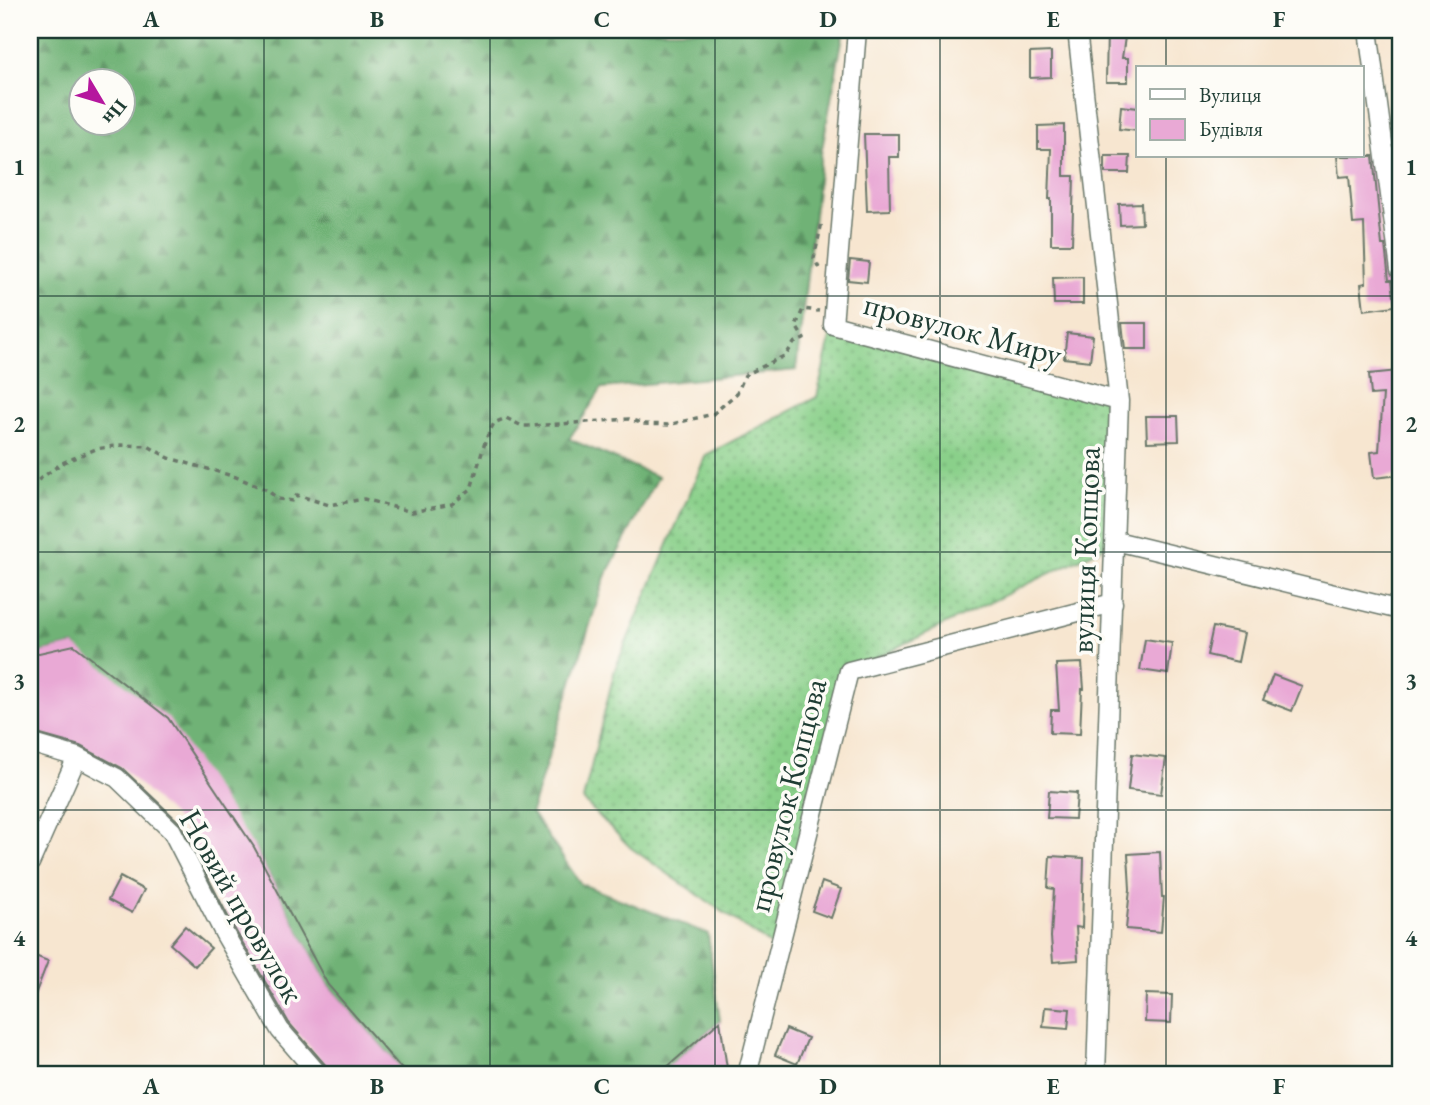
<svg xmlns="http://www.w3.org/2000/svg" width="1430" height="1105" viewBox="0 0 1430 1105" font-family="'EB Garamond',serif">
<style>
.grass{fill:url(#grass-dots);stroke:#54865f;stroke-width:2}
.forest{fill:url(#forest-firs);stroke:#477855;stroke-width:2;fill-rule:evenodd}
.building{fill:#e9a9d5}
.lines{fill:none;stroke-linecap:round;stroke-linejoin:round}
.minor-casing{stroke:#6b786b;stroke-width:21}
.path{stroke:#6b786b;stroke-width:3.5;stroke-dasharray:5 5;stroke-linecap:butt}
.minor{stroke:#fff;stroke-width:18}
.grid{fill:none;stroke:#1f3d34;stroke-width:2;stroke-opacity:0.55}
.labels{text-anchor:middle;stroke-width:7;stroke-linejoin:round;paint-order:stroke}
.street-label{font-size:32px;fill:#1f3d34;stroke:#fdfcf7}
.neatline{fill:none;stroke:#1f3d34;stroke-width:2.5}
.grid-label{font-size:23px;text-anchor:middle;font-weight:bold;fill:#1f3d34}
</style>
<defs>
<pattern id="grass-dots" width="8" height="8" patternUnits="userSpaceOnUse" patternTransform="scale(1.75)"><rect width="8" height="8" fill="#8ad08a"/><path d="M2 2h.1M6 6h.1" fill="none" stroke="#70aa72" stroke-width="1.8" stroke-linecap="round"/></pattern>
<pattern id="forest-firs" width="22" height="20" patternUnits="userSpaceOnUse" patternTransform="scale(1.75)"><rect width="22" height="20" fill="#6fb276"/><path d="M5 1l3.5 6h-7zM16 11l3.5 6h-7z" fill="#5b9262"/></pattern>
</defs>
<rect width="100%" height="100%" fill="#fdfcf7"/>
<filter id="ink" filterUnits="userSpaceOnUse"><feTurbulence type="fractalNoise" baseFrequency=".0143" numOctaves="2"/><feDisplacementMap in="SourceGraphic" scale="14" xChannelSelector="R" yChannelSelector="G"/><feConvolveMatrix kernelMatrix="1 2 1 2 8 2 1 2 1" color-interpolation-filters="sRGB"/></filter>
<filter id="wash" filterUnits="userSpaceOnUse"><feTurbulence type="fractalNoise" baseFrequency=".00686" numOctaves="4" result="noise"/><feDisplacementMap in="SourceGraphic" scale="28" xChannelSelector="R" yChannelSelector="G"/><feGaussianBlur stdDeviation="1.57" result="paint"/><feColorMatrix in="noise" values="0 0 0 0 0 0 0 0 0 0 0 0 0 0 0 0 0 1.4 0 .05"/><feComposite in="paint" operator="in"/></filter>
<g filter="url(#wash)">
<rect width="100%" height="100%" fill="#f7e6d0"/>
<path class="grass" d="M833,325L1119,401L1116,541L849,671L778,950L631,848L583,800L615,669L706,455L817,397Z"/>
<path class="forest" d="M30,30H844L821,154L796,370L602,388L569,439L658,477L605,577L531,812L581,884L708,934L720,1021L658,1075H407L328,985L254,847L74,645L30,655ZM80,80H122V122H80Z"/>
<g id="blocks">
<path class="building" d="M1107,30H1126L1122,58H1128V82H1106Z
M1051,52V77L1030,78V53Z
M1121,106L1138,108V131L1119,129Z
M1064,125V176H1074L1072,244H1051V199H1049L1051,149H1038V126Z
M864,134H899V157H889L890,210L867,211Z
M1105,156H1130L1129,173H1105Z
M1337,156H1373L1382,245H1385L1389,280H1392L1395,306L1364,310L1361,284L1366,283L1364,223L1353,224L1349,176L1339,177Z
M1141,203L1142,224L1120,225L1119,204Z
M850,260L869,262L867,282L848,280Z
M1083,277V304H1054L1053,278Z
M1122,323H1147V349H1125Z
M1067,333L1093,336L1090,361L1064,358Z
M1398,371L1400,475L1374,478L1371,452L1379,451L1383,394L1371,395L1369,374Z
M1146,416H1178L1179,441L1147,442Z
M1213,627L1244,633L1238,662L1207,655Z
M1145,639L1172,643L1168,674L1140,670Z
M74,645L168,718L254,847L328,985L407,1075H330L328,1068L289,1023L234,928L180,823L122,768L80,746L30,732V655Z
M1082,663L1084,689H1082L1080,734L1050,733L1051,710H1059L1056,664Z
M1273,675L1302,686L1292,711L1263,700Z
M1132,754L1166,758L1161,794L1128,790Z
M1049,791L1077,793L1075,819L1047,818Z
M1160,852L1162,897H1164L1161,932L1126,929L1130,889L1128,854Z
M1050,856L1084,858L1082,928L1076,927L1078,960L1053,962L1051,937L1054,889L1048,888Z
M120,877L144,890L132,913L108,900Z
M822,882L841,889L831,918L812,911Z
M185,926L211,948L195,966L170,944Z
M30,954L48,961L31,1005L30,1004Z
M1146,994L1172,995L1171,1023L1145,1022Z
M1045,1007L1070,1009L1068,1029L1043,1027Z
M720,1021L728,1075H658Z
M786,1029L808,1038L797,1064L775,1055Z"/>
</g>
</g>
<g filter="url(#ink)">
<use href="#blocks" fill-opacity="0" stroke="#6b786b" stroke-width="2"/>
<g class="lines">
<defs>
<path id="minor" d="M857,30L833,325L1119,401
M1077,30L1119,401L1096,1075
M1368,30L1400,270
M1116,541L1400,610
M30,743L77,757L117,778L172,831L224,933L280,1030L319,1075
M30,863L77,757
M747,1075L849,671L1113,603"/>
</defs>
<use href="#minor" class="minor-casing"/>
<path class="path" d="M819,268L814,258L822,222
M30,486L62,463L96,449L121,445L148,446L169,458L236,477L267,490L278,499L293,501L297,495L329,505L364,499L412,512L452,504L471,489L486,439L494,423L506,418L522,426H532L629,419L644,424L668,425L713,414L737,393L745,375L786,355L794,343L804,339L796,326L803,309L819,311"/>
<use href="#minor" class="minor"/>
</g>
</g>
<path class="grid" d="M264,30V1075M490,30V1075M715,30V1075M940,30V1075M1166,30V68M1166,156V1075M30,296H1400M30,552H1400M30,810H1400"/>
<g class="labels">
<g class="street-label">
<text transform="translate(963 329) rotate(15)" y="11">провулок Миру</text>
<text transform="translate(1085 550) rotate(-88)" y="11">вулиця Копцова</text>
<text transform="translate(787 795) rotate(-76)" y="11">провулок Копцова</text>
<text transform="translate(242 906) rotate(60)" y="11">Новий провулок</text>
</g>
</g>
<rect width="1430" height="1105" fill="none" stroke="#fdfcf7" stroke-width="77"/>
<rect x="1136" y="66" width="228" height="91" fill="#fdfcf7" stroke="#a4b0a9" stroke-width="2"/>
<rect x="1150" y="89" width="35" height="10" fill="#ffffff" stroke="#a4b0a9" stroke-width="2"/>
<text x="1199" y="102" font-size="21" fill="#1f3d34">Вулиця</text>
<rect x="1150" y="119" width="35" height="21" fill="#e9a9d5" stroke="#a4b0a9" stroke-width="2"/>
<text x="1199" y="136" font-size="21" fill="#1f3d34">Будівля</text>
<g transform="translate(102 102) rotate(128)"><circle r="33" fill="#fdfcf7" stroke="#a4b0a9" stroke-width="2"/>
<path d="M0-5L12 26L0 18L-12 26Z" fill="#b5179e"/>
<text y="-10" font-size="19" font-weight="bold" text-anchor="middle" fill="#1f3d34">Пн</text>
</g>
<rect x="38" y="38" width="1354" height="1028" class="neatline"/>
<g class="grid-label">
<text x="151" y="27">A</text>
<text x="377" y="27">B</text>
<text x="602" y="27">C</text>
<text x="828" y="27">D</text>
<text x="1053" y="27">E</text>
<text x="1279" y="27">F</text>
<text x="19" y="175">1</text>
<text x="1411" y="175">1</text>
<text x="19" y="432">2</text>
<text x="1411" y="432">2</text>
<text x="19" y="689">3</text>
<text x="1411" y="689">3</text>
<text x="19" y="946">4</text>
<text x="1411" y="946">4</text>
<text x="151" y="1094">A</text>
<text x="377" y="1094">B</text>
<text x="602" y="1094">C</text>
<text x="828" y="1094">D</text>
<text x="1053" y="1094">E</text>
<text x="1279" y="1094">F</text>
</g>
</svg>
